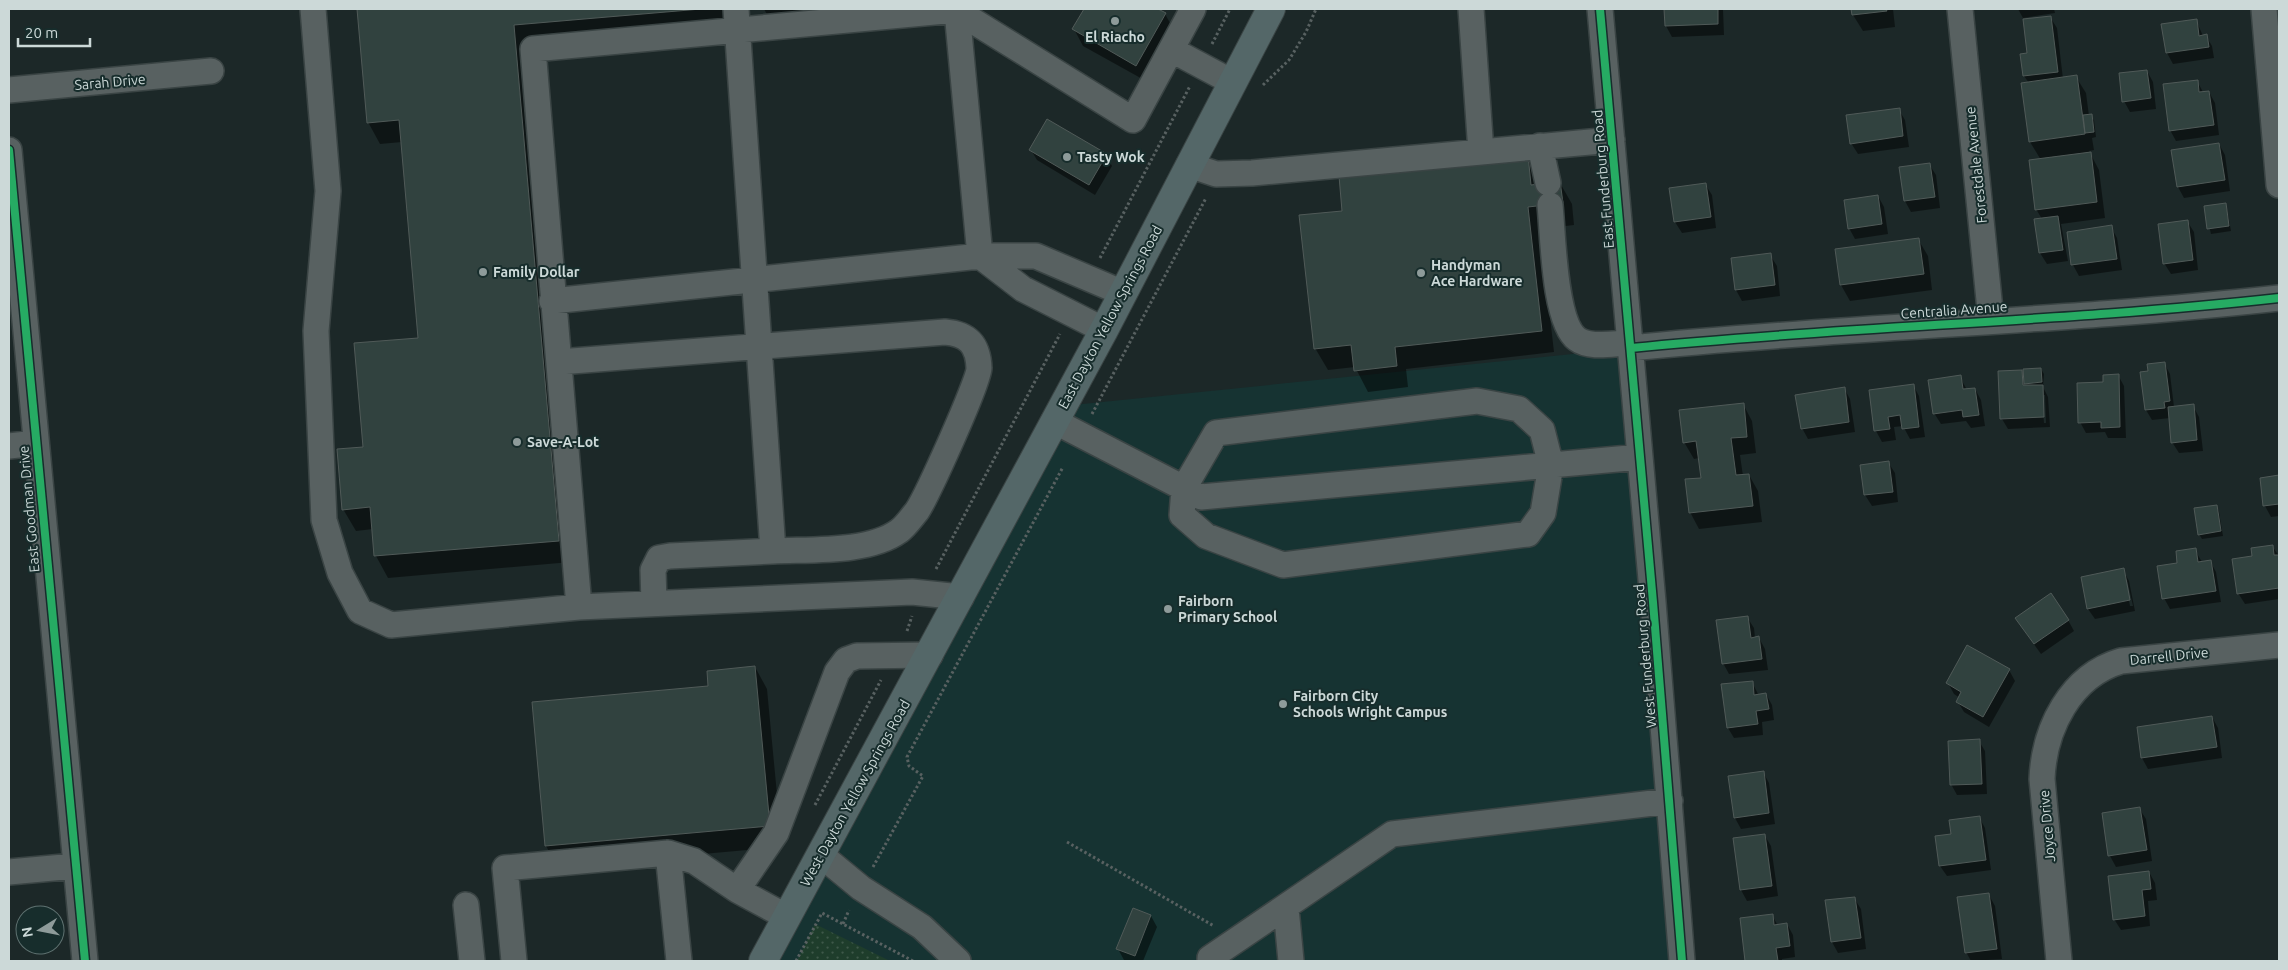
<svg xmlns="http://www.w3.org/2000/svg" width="2288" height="970" viewBox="0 0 2288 970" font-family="Ubuntu,sans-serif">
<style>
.built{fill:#163332}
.park{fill:url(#park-dots)}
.shadow{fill:#0007;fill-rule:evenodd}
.building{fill:#31423f;stroke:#505a58}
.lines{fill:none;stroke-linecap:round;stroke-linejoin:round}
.minor-casing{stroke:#3a4444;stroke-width:28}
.major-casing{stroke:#3a4444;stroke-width:30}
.path{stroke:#586161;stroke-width:3;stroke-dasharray:2.5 2.5;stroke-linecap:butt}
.minor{stroke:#586161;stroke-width:25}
.major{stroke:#546768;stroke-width:28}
.cycleway-casing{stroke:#172d2c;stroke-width:11}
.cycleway{stroke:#26ab63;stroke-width:8}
.poi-dot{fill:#8e9b9a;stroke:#172d2c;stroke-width:2}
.labels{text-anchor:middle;stroke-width:4;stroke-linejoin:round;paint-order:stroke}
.poi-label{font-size:14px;font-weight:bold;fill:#ccd9d8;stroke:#172d2c;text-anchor:start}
.street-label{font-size:14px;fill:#ccd9d8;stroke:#172d2c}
</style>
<defs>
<pattern id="park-dots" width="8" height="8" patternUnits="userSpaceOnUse" patternTransform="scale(1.25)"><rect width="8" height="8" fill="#1e3d2b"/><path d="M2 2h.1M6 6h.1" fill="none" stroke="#3e5849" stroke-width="1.8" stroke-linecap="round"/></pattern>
</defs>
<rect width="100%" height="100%" fill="#1c2828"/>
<path class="built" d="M1631,348L1682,961H763L1063,406Z"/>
<path class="park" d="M815,924L890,961H797Z"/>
<path class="shadow" d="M358,9H727L729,29L526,46L571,562L388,578L376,556L373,529L356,531L343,509L364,449L419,339L402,142L380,144L368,122Z
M764,9H983L775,29Z
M1085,9H1156L1165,14L1174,30L1146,81L1083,46L1074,29Z
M1665,9H1723L1724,35L1672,37L1666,26Z
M1852,9H1893L1895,27L1863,31L1853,15Z
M2018,9H2054L2055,13L2023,18Z
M2050,17L2057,28L2063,79L2076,77L2086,93L2089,116L2094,120L2096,137L2092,138L2094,150L2089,151L2099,170L2105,218L2061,224L2068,261L2047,264L2040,253L2042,219L2036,209L2041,160L2030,142L2029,83L2024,76L2028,55Z
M2196,20L2203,36H2206L2212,46L2214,58L2173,64L2167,53L2163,25Z
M2147,71L2153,82L2156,109L2130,112L2124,101Z
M2197,81L2203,92H2209L2215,103L2219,135L2176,141L2170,130Z
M1899,110L1905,120L1909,147L1858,154L1851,143Z
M2219,144L2225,155L2230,191L2184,198L2178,187Z
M1031,150L1106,155L1112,166L1095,195L1037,160Z
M1527,156L1540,177L1560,183L1572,204L1574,225L1540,229L1554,352L1406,369L1408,387L1368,392L1355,367L1328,370L1315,348Z
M1929,164L1936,175L1940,208L1911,212L1905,201L1900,168Z
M1705,184L1712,195L1716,228L1682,233L1675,222L1671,189Z
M1878,196L1884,207L1888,234L1855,239L1849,228Z
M2226,204L2231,231L2211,234L2205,207Z
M2187,221L2194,232L2198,270L2171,274L2164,263Z
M2111,227L2117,238L2122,270L2079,276L2073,265L2068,233Z
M1918,239L1928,256L1932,290L1850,301L1841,285Z
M1770,255L1777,266L1780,296L1742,301L1736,290Z
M2164,363L2170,374L2174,407L2193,406L2199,417L2203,451L2179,453L2172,442L2170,418L2152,420L2146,410L2149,372Z
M2041,369L2044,374L2043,387L2048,397L2050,427L2008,429L2002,419L2021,371L2025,379ZM2042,395H2045L2046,423H2044Z
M2118,375L2124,386L2126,438H2108L2105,432L2086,433L2080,422L2105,383Z
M1960,377L1967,390L1975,389L1981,400L1985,426L1971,428L1966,421L1941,424L1934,413Z
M1913,385L1919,396L1925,437L1910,439L1903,426L1894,427L1896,440L1882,442L1876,431Z
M1844,388L1850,399L1855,432L1808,439L1802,428Z
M1743,404L1752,421L1756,453L1740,455L1743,476L1749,475L1758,491L1762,522L1699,529L1690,512L1702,479L1699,458L1694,459L1684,442Z
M1888,462L1895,473L1898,502L1872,506L1865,495L1862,466Z
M2279,476V516L2271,517L2265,506L2261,479Z
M2217,506L2219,512L2223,536L2202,539L2199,534Z
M2272,546L2279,556V599L2245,604L2238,593L2254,557Z
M2195,550L2202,562L2210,561L2216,572L2221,602L2170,609L2164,598L2179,564Z
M2123,570L2129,581L2135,611L2095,619L2088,609ZM2125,580H2127L2133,606H2130Z
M1747,617L1754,628L1755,638H1759L1765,649L1768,670L1729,674L1723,663Z
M2068,620L2074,631L2041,654L2023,629Z
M755,667L767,689L782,847L558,867L546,846L709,687Z
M2009,670L2015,681L1989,727L1964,712L1958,702L1960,698L1954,694L1948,683Z
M1752,682L1759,696L1766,694L1772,705L1774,720L1762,722L1763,735L1734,738L1728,728Z
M2212,717L2218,728L2222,758L2148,769L2142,758L2138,728Z
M1979,741L1985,751L1987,794L1957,795L1951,784Z
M1763,772L1769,783L1775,824L1741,829L1735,818Z
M2139,808L2146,819L2152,861L2116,867L2110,856L2103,814Z
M1979,817L1985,828L1991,870L1947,876L1940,866L1952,835Z
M1765,836L1771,846L1778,896L1747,901L1741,890Z
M2149,872L2155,883L2157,900L2148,901L2150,926L2121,930L2114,919Z
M1989,895L1995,906L2002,959L1971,961L1966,952Z
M1854,898L1861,909L1866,949L1838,953L1832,942L1827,901Z
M1134,909L1151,916L1157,927L1143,961L1124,960L1118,949Z
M1772,915L1778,926L1787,924L1793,935L1795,957L1782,959V961H1746L1741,919Z"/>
<path class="building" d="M357,9H701L514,25L559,541L374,556L370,507L342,510L337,449L363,447L354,343L418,338L399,120L367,123Z
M1084,9H1158L1166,13L1136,66L1072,29Z
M1664,9H1718V24L1665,26Z
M1851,9H1886L1887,11L1852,15Z
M2051,16L2058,72L2023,76L2020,54L2027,53L2023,19Z
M2197,19L2199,36L2207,34L2209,47L2166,53L2161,24Z
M2147,70L2151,98L2122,102L2119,73Z
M2077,75L2085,134L2029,142L2021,83Z
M2198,80L2199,92L2209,91L2214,125L2169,131L2163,84Z
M1900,108L1903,136L1850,144L1846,115Z
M2092,114L2094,132L2085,133L2083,115Z
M1047,119L1107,154L1089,185L1029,150Z
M2219,143L2225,180L2177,187L2171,150Z
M2091,152L2097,202L2035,210L2029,160Z
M1528,155L1531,185L1560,181L1563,203L1528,207L1542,331L1395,347L1397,366L1354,371L1351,345L1314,349L1299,215L1342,211L1339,176Z
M1930,163L1935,197L1904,201L1899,167Z
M1706,183L1711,217L1674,222L1669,188Z
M1878,195L1882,224L1848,229L1844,200Z
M2226,203L2229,226L2207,229L2204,206Z
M2058,216L2063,250L2039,253L2034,219Z
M2188,220L2193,260L2163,264L2158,224Z
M2112,225L2117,259L2071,265L2067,232Z
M1919,238L1924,274L1840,285L1835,249Z
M1771,253L1775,285L1735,290L1731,258Z
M2165,362L2170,401L2164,402L2165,408L2145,410L2140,372L2148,371L2147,364Z
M2041,368L2042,382L2024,384L2023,369Z
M2022,370L2023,385H2043L2044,417L2000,419L1998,371Z
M2119,374L2120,427L2101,428V422L2078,423L2077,383L2103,382V375Z
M1961,375L1963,389L1975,388L1979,415L1963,417L1962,410L1933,414L1928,380Z
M1914,384L1919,427L1902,429L1900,415L1888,417L1890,429L1874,431L1869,390Z
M1845,387L1849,422L1801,429L1795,395Z
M1744,403L1747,437L1731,438L1736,475L1749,474L1753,506L1689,513L1685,479L1701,478L1696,441L1683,443L1679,410Z
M2194,404L2197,440L2171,443L2168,407Z
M1889,461L1893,492L1864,495L1860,465Z
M2279,475V504L2263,506L2260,478Z
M2217,505L2221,531L2198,535L2194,508Z
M2273,545L2274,555H2279V588L2237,594L2232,559L2252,556L2251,548Z
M2196,548L2198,562L2211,560L2216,591L2162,599L2157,566L2177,563L2176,551Z
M2124,568L2130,600L2087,609L2081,577Z
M2051,593L2069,620L2034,644L2015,618Z
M1748,616L1751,638L1759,636L1762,659L1722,664L1716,620Z
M1967,645L2010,669L1983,717L1956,702L1961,692L1946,683Z
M755,666L770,826L545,846L532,702L708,686L707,671Z
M1753,681L1754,695L1766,693L1769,709L1756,711L1758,724L1727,728L1721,684Z
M2212,716L2217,747L2141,758L2137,727Z
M1980,739L1982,784L1950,785L1948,741Z
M1764,771L1769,813L1734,818L1728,776Z
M2140,807L2147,850L2108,856L2102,813Z
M1980,816L1986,860L1939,866L1935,836L1951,834L1949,820Z
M1765,834L1772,886L1740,890L1733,838Z
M2149,871L2151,889L2142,890L2145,916L2113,920L2108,876Z
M1989,893L1997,949L1965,953L1957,897Z
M1855,897L1861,938L1831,942L1825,900Z
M1133,908L1151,915L1135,956L1116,949Z
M1773,914L1774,925L1787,923L1790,946L1776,948L1778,961H1745L1740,918Z"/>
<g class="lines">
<defs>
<path id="minor" d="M313,9L328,191L316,331L324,520L340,573L360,611L391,625L579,607L912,592L961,597
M1471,9L1481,152
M1600,9L1653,602L1682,961
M1960,9L1991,320
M2264,9L2279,185
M957,11L980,256L1023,289L1104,330
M957,11L1133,120L1193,9
M1172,50L1232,82
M9,90L211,71
M1540,146L1548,183
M9,150L85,961
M1189,165L1216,174L1252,173L1612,140
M1550,205C1553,234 1554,322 1577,339C1590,349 1615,343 1630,343
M552,301L980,256H1036L1123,293
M1631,348C1846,326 2064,322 2279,298
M559,362L945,332C968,334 978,344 979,368C979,382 927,496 917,511C912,517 905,527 899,531C869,553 810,549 773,551
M1477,401L1519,409L1542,430L1551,465L1543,513L1528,534L1283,565L1206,536L1182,515L1184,488L1216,433Z
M1054,421L1201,497L1640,457
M9,446L36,443
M654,603L653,570L659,558L670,556L773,551L736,9
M579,607L533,49L967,9
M668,853L679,961
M821,855L861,888L922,927L958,961
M9,872L75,866
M737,890L776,833L837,672L846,660L857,656L930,655
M466,905L472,961
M1286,908L1291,961
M514,961L505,868L668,853L694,861L737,890L787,917
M1210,961V958L1392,834L1670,801
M2059,961L2042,779C2044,729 2070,676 2121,661L2279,645"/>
<path id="major" d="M763,961L1104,330L1271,9"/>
</defs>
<use href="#minor" class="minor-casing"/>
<use href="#major" class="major-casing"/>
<path class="path" d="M1212,44L1230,9
M1263,85L1289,60L1306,32L1316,9
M1100,258L1190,86
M1092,414L1206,198
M936,569L1060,334
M907,631L912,616
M815,805L881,680
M1067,842L1214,926
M873,867L923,776L909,766L907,757L1063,467
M843,924L849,910
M796,961L822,913L913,961"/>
<use href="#minor" class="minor"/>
<use href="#major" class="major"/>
<defs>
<path id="cycleway" d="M1600,9L1653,602L1682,961
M9,150L85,961
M1631,348C1846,326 2064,322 2279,298"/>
</defs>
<use href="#cycleway" class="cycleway-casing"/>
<use href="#cycleway" class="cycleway"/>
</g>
<g class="poi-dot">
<circle cx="1115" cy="21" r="5"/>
<circle cx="1067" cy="157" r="5"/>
<circle cx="483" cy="272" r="5"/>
<circle cx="1421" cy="273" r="5"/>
<circle cx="517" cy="442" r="5"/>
<circle cx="1168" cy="609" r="5"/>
<circle cx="1283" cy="704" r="5"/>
</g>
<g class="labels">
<g class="poi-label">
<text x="1115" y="42" text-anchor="middle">El Riacho</text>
<text x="1077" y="162">Tasty Wok</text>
<text x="1431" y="270">Handyman<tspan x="1431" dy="16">Ace Hardware</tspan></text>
<text x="493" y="277">Family Dollar</text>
<text x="527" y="447">Save-A-Lot</text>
<text x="1178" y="606">Fairborn<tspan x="1178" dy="16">Primary School</tspan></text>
<text x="1293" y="701">Fairborn City<tspan x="1293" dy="16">Schools Wright Campus</tspan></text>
</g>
<g class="street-label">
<text transform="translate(110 82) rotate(-5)" y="5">Sarah Drive</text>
<text transform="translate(1976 165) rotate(-96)" y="5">Forestdale Avenue</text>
<text transform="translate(1603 179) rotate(-95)" y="5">East Funderburg Road</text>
<text transform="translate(1954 310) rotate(-4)" y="5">Centralia Avenue</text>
<text transform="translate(1110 317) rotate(-62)" y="5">East Dayton Yellow Springs Road</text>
<text transform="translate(29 509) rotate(-95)" y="5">East Goodman Drive</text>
<text transform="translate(1645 656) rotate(-95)" y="5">West Funderburg Road</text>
<text transform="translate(2169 656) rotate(-6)" y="5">Darrell Drive</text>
<text transform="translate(855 793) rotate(-61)" y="5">West Dayton Yellow Springs Road</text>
<text transform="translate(2047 826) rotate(-95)" y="5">Joyce Drive</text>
</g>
</g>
<rect width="2288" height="970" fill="none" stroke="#ccd9d8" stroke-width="20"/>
<g transform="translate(40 930) rotate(260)"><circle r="24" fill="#172d2c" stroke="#5f7271"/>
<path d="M0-4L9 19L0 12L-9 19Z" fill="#8e9b9a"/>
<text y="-8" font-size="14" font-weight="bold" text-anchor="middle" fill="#ccd9d8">N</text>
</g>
<path d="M18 38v8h72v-8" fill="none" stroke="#ccd9d8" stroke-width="2.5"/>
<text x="25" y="38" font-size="15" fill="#ccd9d8" stroke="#172d2c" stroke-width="4" paint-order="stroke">20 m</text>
</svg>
